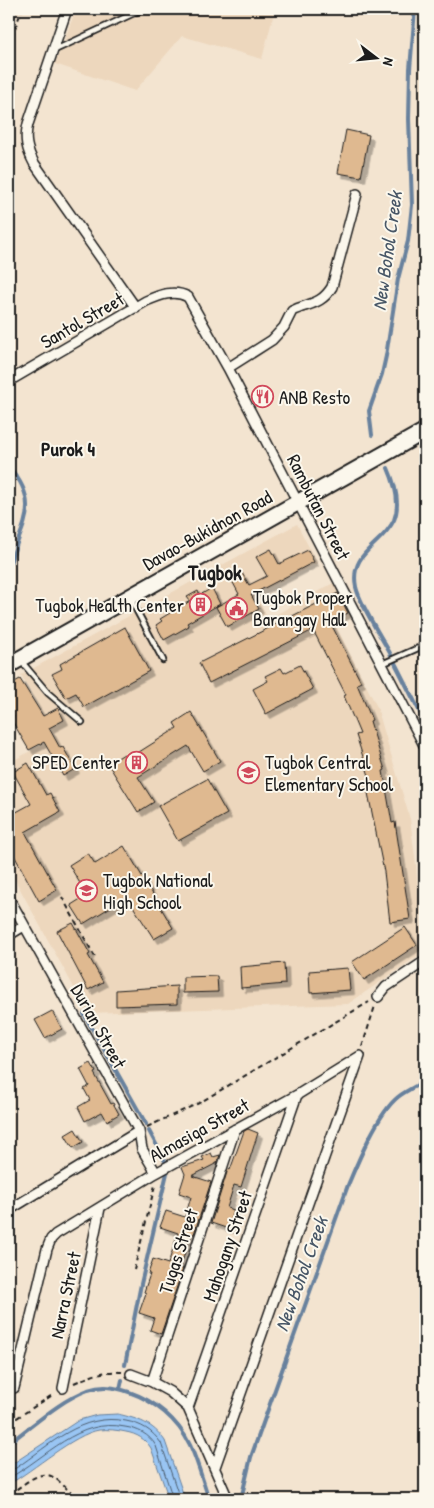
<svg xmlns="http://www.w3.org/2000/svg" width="434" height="1508" viewBox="0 0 434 1508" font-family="'Patrick Hand',sans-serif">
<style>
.built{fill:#edd7bd}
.water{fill:#99c5f3;stroke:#67819d}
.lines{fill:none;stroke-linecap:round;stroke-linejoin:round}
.shore{stroke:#4e6072;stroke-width:1}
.stream{stroke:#67819d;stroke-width:4}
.building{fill:#dfb990;stroke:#1c1c1c;filter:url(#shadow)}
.service-casing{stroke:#1c1c1c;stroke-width:8}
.minor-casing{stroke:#1c1c1c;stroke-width:12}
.trunk-casing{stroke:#1c1c1c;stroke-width:19}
.path{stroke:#1c1c1c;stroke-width:2;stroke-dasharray:5 4;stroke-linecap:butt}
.service{stroke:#fbf7ec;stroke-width:4.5}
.minor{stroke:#fbf7ec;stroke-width:9}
.trunk{stroke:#fbf7ec;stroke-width:15}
.labels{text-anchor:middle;stroke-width:4;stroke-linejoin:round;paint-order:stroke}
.street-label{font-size:19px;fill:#1c1c1c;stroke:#fbf7ec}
.poi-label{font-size:19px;fill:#1c1c1c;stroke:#fbf7ec;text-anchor:start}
.water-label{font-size:20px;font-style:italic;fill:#485767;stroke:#fbf7ec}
.neighbourhood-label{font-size:20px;font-weight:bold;fill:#1c1c1c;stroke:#fbf7ec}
.quarter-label{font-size:21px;font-weight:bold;fill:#1c1c1c;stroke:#fbf7ec}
</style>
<defs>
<filter id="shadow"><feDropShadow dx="4.5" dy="4.5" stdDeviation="0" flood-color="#0004"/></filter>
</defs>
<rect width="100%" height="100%" fill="#f3e4d0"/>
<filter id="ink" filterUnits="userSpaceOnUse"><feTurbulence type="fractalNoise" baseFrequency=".02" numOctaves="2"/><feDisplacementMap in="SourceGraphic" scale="10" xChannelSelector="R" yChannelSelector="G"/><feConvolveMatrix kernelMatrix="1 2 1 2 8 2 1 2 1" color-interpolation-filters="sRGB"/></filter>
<g filter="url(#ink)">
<path class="built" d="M76,9H275L262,59L182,36L135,91L55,64Z
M297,524L317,563L256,594L268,619L335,582L353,616L336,626L377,707L410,819L416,865L422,953L348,1004L88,1013L9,869V804L16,800L9,786V763L55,737L21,675Z"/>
<path class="water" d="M118,1414C138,1419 153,1423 165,1441L185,1499H169L151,1448C145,1439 137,1434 126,1432C117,1430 108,1429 99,1430C74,1434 33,1471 9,1484V1466L79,1420L97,1415Z"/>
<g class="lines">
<path class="shore" d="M9,1470L16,1468C50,1445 82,1412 126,1421C141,1424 152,1430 161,1443L180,1499
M9,1478C46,1458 79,1417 125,1427C138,1429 149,1434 156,1446L173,1499"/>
<path class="stream" d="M372,435L369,411L382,374L386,356L398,279L408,241L412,205L409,119L410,69L415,9
M9,467C44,506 19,528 9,567
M388,468C395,484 401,503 394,520C382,546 349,552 356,587C360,605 382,638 391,655
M9,616L13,629
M395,663L425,722
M84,1014L146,1124
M149,1131L165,1161
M125,1365L141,1284L167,1173
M120,1389L122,1380
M9,1443C34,1425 59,1401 88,1390C103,1385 114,1387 129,1392C155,1401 178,1420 190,1445C198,1462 203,1482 209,1499
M241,1499L251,1457L348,1185C358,1161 378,1113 398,1097C406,1091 416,1086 425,1081"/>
</g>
<path class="building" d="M346,130L369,135L361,177L338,173Z
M271,549L279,564L308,550L314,562L251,595L259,609L227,627L216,607L239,594L231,579L242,573L249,585L267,576L256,557Z
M212,588L220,604L187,623L189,626L164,640L156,625L162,621L160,619L190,601L187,597L198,591L200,595Z
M338,593L348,613L330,622L361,682L357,684L372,720L370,721L385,770L383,771L392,823L395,822L410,919L390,922L384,872L366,783L371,782L356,735L360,734L344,696L346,695L313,630L209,683L199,663Z
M125,627L149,671L84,707L76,693L66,698L52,674L62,669L60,664Z
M300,665L313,689L266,714L253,689L268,681L265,676L281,668L284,673Z
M20,679L43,716L58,708L64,720L49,728L60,748L63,747L75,769L63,776L44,742L29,750L11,719L14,717L9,708V685Z
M191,712L220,761L203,771L188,746L138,777L154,802L138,812L108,764L124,754L128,759L177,728L174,723Z
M28,763L46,795L50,793L60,812L25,832L57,890L39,901L9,846V816L31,804L13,772Z
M207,779L227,814L178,841L158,806Z
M124,846L173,928L154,939L127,897L83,924L71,905L87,895L69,865L88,853L95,864Z
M73,923L90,954L88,955L103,982L88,990L57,931Z
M405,927L417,945L364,980L352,962Z
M284,963L285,984L241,988L240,967Z
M348,968L350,990L310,993L309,971Z
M217,976L218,992L183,993V977Z
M177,986V1004L116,1006V990Z
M52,1011L62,1029L45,1038L35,1020Z
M91,1063L96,1072L94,1073L111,1104L113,1103L119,1114L107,1121L102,1112L85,1121L78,1107L90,1100L84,1089L89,1086L80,1069Z
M75,1129L83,1142L73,1148L65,1135Z
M248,1129L258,1133L241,1187L234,1185L227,1208L234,1210L229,1229L211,1223L228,1169L230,1170L244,1131Z
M211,1153L213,1157L220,1155L217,1163L192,1176L211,1182L194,1234H191L180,1268L183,1269L161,1334L150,1330L154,1318L139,1313L146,1293L144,1292L150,1274H148L153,1259L168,1264L178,1233L160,1227L166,1211L185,1217L191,1197L179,1193L185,1174L182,1167L204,1160L202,1157Z"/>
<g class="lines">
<defs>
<path id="service" d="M53,51L143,9
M131,600L163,660
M21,661L48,693L82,722
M382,664L425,645"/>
<path id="minor" d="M67,9L28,124C24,139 27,150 34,163L136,308
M228,368L272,340L284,327L292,311C309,303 321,305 332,287L357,194
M9,381L146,301C160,295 174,289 188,297L228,368L425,747
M9,898L139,1131L142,1149L156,1173
M9,935L24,926
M378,997L386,987L425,961
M9,1210L139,1131
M131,1374L152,1382L170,1392L188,1408L228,1499
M152,1382L235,1129
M14,1388L47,1249L51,1239L56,1234L156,1173L297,1095L360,1056
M63,1388L100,1208
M188,1408L297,1095
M215,1467L360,1056"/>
<path id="trunk" d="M9,665L425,431"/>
</defs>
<use href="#service" class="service-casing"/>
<use href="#minor" class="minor-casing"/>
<use href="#trunk" class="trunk-casing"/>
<path class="path" d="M9,45L22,9
M62,897L95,957
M362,1047L375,1006
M147,1127L199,1103L369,1002
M134,1270L155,1185
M74,1383C90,1376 104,1370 122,1372
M9,1423L54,1394
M9,1494C19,1489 31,1476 43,1475C55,1473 63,1487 72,1493C78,1497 84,1498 90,1499"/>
<use href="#service" class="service"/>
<use href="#minor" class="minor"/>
<use href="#trunk" class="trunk"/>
</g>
</g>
<defs>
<symbol id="restaurant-ring" viewBox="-11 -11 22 22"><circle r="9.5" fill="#fbf7ec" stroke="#d1495b" stroke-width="1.5"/><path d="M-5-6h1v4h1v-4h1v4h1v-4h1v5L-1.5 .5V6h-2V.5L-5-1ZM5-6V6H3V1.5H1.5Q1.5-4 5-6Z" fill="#d1495b"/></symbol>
<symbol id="building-ring" viewBox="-11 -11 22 22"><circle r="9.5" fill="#fbf7ec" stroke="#d1495b" stroke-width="1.5"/><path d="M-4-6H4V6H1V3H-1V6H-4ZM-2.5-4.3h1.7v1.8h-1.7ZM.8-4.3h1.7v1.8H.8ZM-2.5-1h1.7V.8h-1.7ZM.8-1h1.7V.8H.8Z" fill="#d1495b"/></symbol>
<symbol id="civic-ring" viewBox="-11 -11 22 22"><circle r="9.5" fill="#fbf7ec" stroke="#d1495b" stroke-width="1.5"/><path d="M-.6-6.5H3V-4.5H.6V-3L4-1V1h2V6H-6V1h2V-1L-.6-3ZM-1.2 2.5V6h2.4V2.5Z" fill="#d1495b"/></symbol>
<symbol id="school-ring" viewBox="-11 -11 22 22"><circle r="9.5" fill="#fbf7ec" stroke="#d1495b" stroke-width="1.5"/><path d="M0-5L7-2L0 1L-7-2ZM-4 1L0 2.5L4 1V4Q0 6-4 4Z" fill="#d1495b"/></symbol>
</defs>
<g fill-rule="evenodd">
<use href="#restaurant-ring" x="250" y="384" width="25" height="25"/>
<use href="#building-ring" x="188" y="592" width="25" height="25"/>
<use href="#civic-ring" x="224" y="596" width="25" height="25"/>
<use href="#building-ring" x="124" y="750" width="25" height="25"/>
<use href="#school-ring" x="236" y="760" width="25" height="25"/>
<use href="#school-ring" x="74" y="878" width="25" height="25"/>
</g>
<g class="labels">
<g class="street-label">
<text transform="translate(82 320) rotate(-30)" y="7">Santol Street</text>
<text transform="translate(319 507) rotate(63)" y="7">Rambutan Street</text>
<text transform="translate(207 530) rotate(-29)" y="7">Davao-Bukidnon Road</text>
<text transform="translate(99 1026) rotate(61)" y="7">Durian Street</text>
<text transform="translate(199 1130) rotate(-29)" y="7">Almasiga Street</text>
<text transform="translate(227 1246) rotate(-71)" y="7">Mahogany Street</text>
<text transform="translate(178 1251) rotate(-72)" y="7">Tugas Street</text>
<text transform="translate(65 1295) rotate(-78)" y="7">Narra Street</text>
</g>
<g class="poi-label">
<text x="279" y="404">ANB Resto</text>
<text x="253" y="604">Tugbok Proper<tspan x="253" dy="22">Barangay Hall</tspan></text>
<text x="184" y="612" text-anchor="end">Tugbok Health Center</text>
<text x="120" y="769" text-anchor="end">SPED Center</text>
<text x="265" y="769">Tugbok Central<tspan x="265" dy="22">Elementary School</tspan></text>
<text x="103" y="887">Tugbok National<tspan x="103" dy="22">High School</tspan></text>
</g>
<g class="water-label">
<text transform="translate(387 251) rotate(-82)" y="7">New Bohol Creek</text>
<text transform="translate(301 1274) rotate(-70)" y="7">New Bohol Creek</text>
</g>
<g class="neighbourhood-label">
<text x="68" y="456">Purok 4</text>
</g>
<g class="quarter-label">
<text x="215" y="580">Tugbok</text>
</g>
</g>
<rect width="434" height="1508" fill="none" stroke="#fbf7ec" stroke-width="30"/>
<rect x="15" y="15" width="404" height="1478" fill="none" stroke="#1c1c1c" stroke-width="2" filter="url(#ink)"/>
<g transform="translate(376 58) rotate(106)" stroke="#fbf7ec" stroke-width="4" paint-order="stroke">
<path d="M0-4L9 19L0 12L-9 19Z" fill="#1c1c1c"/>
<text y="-8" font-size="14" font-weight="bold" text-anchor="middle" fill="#1c1c1c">N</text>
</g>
</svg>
